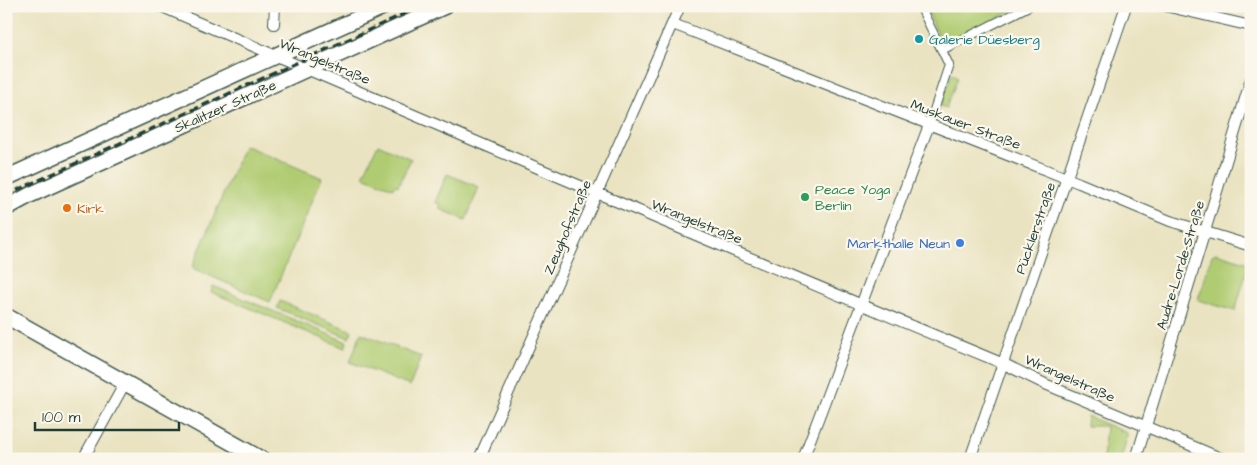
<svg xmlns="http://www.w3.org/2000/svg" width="1257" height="465" viewBox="0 0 1257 465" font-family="'Architects Daughter',sans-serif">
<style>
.green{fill:#b0cc72;stroke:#688453}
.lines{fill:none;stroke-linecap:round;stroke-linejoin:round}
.pedestrian-casing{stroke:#3d5649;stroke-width:10}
.minor-casing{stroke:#3d5649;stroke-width:12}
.secondary-casing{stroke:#3d5649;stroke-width:18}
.pedestrian{stroke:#fff;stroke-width:8}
.minor{stroke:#fff;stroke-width:10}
.secondary{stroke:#fff;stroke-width:15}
.rail{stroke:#1f3d34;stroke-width:3;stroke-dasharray:8 4;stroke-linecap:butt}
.culture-dot{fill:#0f9aa8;stroke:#fbf7ec;stroke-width:2}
.leisure-dot{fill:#2e9e5b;stroke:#fbf7ec;stroke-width:2}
.food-dot{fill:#e8710a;stroke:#fbf7ec;stroke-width:2}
.shop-dot{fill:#3f7fe0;stroke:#fbf7ec;stroke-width:2}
.labels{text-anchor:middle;stroke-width:4.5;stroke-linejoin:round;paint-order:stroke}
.culture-label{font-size:14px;fill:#0d838f;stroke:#fbf7ec;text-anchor:start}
.street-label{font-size:14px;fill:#1f3d34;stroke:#fbf7ec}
.leisure-label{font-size:14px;fill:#27864d;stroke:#fbf7ec;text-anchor:start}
.food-label{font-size:14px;fill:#c56008;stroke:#fbf7ec;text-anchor:start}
.shop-label{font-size:14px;fill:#366cbe;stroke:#fbf7ec;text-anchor:end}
</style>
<rect width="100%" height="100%" fill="#fbf7ec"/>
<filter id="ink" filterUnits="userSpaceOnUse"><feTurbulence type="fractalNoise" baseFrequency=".02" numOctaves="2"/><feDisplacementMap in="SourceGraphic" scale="10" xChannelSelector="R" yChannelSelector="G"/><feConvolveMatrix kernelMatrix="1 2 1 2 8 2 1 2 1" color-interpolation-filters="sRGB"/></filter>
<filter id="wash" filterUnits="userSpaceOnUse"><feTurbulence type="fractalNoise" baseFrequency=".0096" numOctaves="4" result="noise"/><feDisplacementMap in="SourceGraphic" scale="20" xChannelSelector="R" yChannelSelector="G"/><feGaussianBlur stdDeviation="1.12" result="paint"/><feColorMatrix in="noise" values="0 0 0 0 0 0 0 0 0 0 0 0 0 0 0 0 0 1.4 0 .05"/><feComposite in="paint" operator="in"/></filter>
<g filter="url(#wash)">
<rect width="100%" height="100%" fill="#eae3c1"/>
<path class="green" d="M925,6H1022L948,42L939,37Z
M952,73L958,77L946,108L940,106Z
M378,144L411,159L398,186L395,185L393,188L363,176Z
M244,145L322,178L270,302L192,268Z
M447,174L479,187L466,220L440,209V204L435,202Z
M1216,253L1249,263L1235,311L1198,300L1212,255Z
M213,286L347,342L345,348L211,292Z
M280,301L352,331L349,338L277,308Z
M361,333L421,357L410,386L350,362Z
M1087,416L1127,433V438L1121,459H1103L1106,426H1086Z"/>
</g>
<g filter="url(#ink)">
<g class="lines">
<defs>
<path id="pedestrian" d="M920,6L949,65L929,125
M942,50L1029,6"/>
<path id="minor" d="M160,6C441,127 721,247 1004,364L1045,384L1223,459
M1165,6L1251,26
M274,24L275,6
M673,24L1079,183L1170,221L1251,246
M83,459L125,383
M479,459L680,6
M803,459L929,125
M970,459L1126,6
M1136,459L1251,79"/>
<path id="secondary" d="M6,178L385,6
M6,208L30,195L445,6
M6,316L261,459"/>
</defs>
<use href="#pedestrian" class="pedestrian-casing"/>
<use href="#minor" class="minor-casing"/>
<use href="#secondary" class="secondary-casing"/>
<use href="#pedestrian" class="pedestrian"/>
<use href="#minor" class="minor"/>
<use href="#secondary" class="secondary"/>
<path class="rail" d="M6,195L421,6"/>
</g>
</g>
<circle class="culture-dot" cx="919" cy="39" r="5"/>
<circle class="leisure-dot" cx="805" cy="197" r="5"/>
<circle class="food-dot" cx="67" cy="208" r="5"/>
<circle class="shop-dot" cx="960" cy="243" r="5"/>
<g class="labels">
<g class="culture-label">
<text x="929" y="44">Galerie Düesberg</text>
</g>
<g class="street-label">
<text transform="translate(325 61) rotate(23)" y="5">Wrangelstraße</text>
<text transform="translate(225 106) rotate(-24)" y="5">Skalitzer Straße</text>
<text transform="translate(966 124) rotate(21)" y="5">Muskauer Straße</text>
<text transform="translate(697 221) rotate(22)" y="5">Wrangelstraße</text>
<text transform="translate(567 227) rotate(-67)" y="5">Zeughofstraße</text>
<text transform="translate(1035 228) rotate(-71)" y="5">Pücklerstraße</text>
<text transform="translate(1180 265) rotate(-73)" y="5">Audre-Lorde-Straße</text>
<text transform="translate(1070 378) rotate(24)" y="5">Wrangelstraße</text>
</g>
<g class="leisure-label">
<text x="815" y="194">Peace Yoga<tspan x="815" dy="16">Berlin</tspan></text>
</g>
<g class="food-label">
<text x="77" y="213">Kirk</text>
</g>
<g class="shop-label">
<text x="950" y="248">Markthalle Neun</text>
</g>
</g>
<rect width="1257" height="465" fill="none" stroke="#fbf7ec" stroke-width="25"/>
<path d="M35 422v8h144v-8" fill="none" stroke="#1f3d34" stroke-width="2.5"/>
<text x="42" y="422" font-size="15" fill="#1f3d34" stroke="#fbf7ec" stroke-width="4" paint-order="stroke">100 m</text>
</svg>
